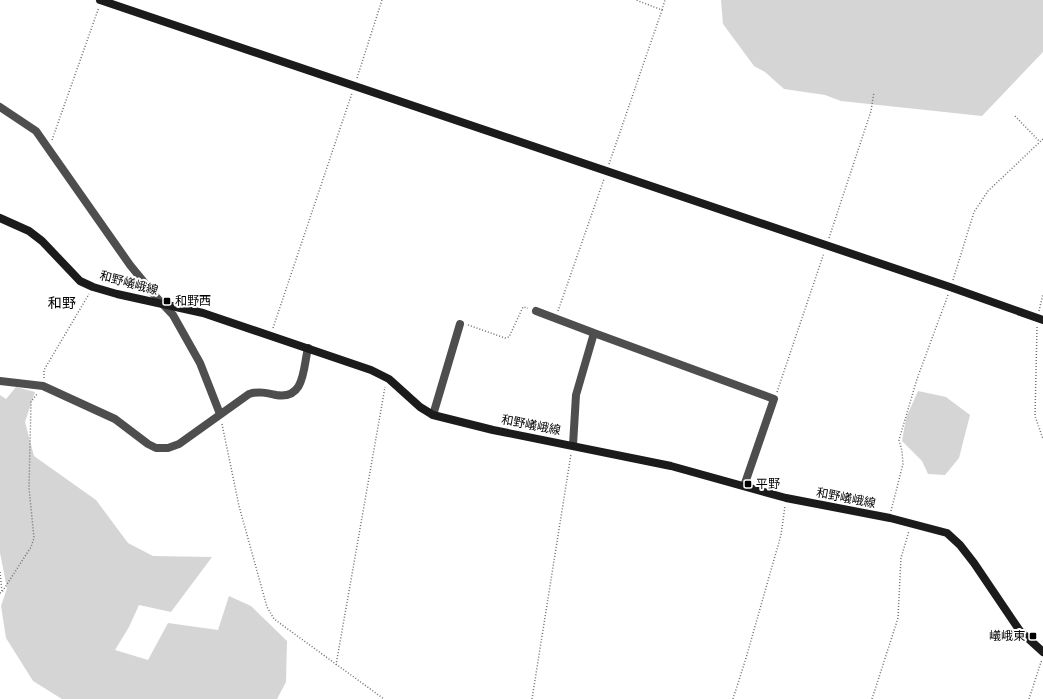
<svg xmlns="http://www.w3.org/2000/svg" width="1043" height="699" viewBox="0 0 1043 699" font-family="'Source Sans 3','Noto Sans JP',sans-serif">
<style>
.green{fill:#d5d5d5}
.lines{fill:none;stroke-linecap:round;stroke-linejoin:round}
.path{stroke:#707070;stroke-width:1.5;stroke-dasharray:1 2;stroke-linecap:butt}
.street{stroke:#4e4e4e;stroke-width:8}
.secondary{stroke:#1b1b1b;stroke-width:8}
.poi-dot{fill:#000;stroke:#fff;stroke-width:1.5}
.labels{text-anchor:middle;stroke-width:4;stroke-linejoin:round;paint-order:stroke}
.street-label{font-size:12px;fill:#000;stroke:#fff}
.poi-label{font-size:12px;fill:#000;stroke:#fff;text-anchor:start}
.quarter-label{font-size:14px;fill:#000;stroke:#fff}
</style>
<rect width="100%" height="100%" fill="#fff"/>
<path class="green" d="M721,0H1043V52L982,116L841,101L825,95L784,89L765,72L754,66L723,24Z
M16,387L35,392L25,422L34,456L96,500L128,543L153,556L212,557L171,612L139,605L129,627L115,650L148,660L168,623L218,630L229,596L251,606L287,641L286,682L277,699H62L33,681L6,638L1,606L7,588L0,553V395L6,399Z
M918,391L946,397L970,415L959,458L945,475L928,474L922,461L902,441L906,418Z"/>
<g class="lines">
<path class="path" d="M662,10L665,0
M357,78L382,0
M1015,116L1040,142
M52,140L99,7
M609,164L662,10L636,0
M829,238L871,111L874,92
M953,280L974,212L988,191L1043,139
M558,311L604,179
M1039,311L1043,294
M468,325L505,338L509,337L523,307L528,308
M1037,327L1035,416L1043,439
M273,328L352,93
M44,378V370L89,294
M777,392L824,253
M222,424L239,506L267,607L274,619L384,699
M891,511L903,464L902,451L899,440L917,379L948,295
M0,572L2,592
M0,593L2,592L31,547L34,538L29,488L31,402L37,394
M336,665L385,387
M532,699L571,454
M733,699L746,658L781,535L785,506
M872,699L898,618L901,558L909,531
M1029,699L1042,659"/>
<path class="street" d="M0,107L36,131L130,265L157,298L173,315L200,363L220,414
M536,311L594,333L576,395L573,445
M594,333L774,399L744,486
M0,381L43,386L115,419L148,444L156,448H168L179,444L249,394C258,391 267,393 276,395C305,400 303,369 308,348
M433,415L460,324"/>
<path class="secondary" d="M100,0L950,287L1043,320
M0,218L29,231L42,241L80,281L93,287L117,294L203,313L371,370L389,379L420,407L433,415L493,430L671,466L786,498L890,518L947,533L960,545L974,563L1020,631L1043,652"/>
</g>
<g class="poi-dot">
<rect x="163" y="297" width="8" height="8" rx="2"/>
<rect x="744" y="480" width="8" height="8" rx="2"/>
<rect x="1029" y="632" width="8" height="8" rx="2"/>
</g>
<g class="labels">
<g class="street-label">
<text transform="translate(129 283) rotate(15)" y="4">和野嶬峨線</text>
<text transform="translate(531 425) rotate(11)" y="4">和野嶬峨線</text>
<text transform="translate(846 498) rotate(11)" y="4">和野嶬峨線</text>
</g>
<g class="poi-label">
<text x="175" y="305">和野西</text>
<text x="756" y="488">平野</text>
<text x="1025" y="640" text-anchor="end">嶬峨東</text>
</g>
<g class="quarter-label">
<text x="62" y="308">和野</text>
</g>
</g>
</svg>
